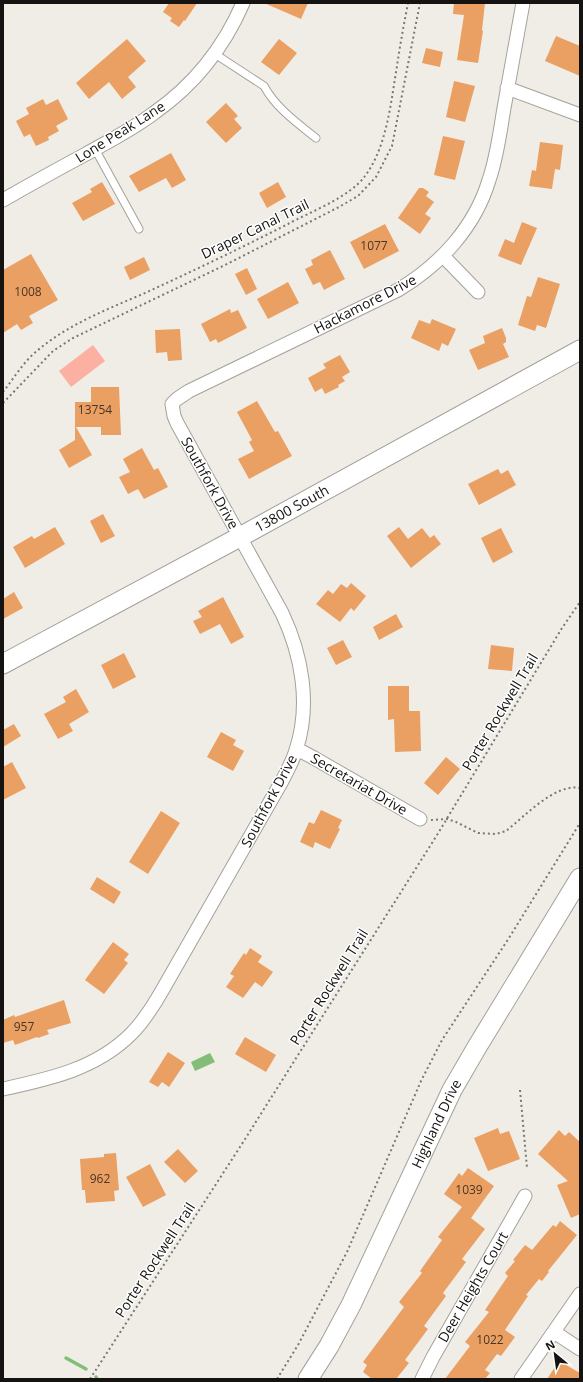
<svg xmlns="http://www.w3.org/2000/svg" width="583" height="1382" viewBox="0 0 583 1382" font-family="'Open Sans',sans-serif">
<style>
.green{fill:#fcb0a1}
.water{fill:#82be77}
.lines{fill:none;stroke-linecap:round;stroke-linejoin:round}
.stream{stroke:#82be77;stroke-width:3.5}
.building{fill:#ea9f63}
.service-casing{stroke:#a4a19b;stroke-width:9}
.minor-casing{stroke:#a4a19b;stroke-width:15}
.secondary-casing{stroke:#a4a19b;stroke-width:21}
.path{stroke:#797773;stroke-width:2;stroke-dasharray:2 3;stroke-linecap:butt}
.service{stroke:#fff;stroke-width:7}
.minor{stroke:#fff;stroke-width:13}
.secondary{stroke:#fff;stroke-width:19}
.labels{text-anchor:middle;stroke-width:3;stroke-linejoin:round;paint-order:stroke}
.number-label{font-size:12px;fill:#4a3626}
.street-label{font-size:14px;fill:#141311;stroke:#fff}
</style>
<rect width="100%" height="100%" fill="#f0ede7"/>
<path class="green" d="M93,345L105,361L71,387L59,371Z"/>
<path class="water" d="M210,1053L215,1062L195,1071L191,1062Z"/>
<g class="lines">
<path class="stream" d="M66,1358L86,1369
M96,1377L97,1379"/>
</g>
<path class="building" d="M169,3H197L185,21L184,20L179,27L170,21L172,18L163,12Z
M264,3H308L301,19Z
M454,3H485L482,30L483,31L478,63L457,60L464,15L453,14Z
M556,36L580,46V76L545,61Z
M127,39L146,61L128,77L136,87L122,99L109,82L89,99L76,83Z
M279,39L297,53L279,75L261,62Z
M426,48L443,52L440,67L422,63Z
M454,81L475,86L465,122L446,117Z
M43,99L46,105L58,99L68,119L56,126L59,131L48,137L49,140L36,146L30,134L24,137L16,121L29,114L26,108Z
M226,103L238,116L234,119L242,128L226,143L206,122Z
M443,136L465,141L455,180L434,175Z
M540,142L563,145L560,170L555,169L552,189L529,186L532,170L536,171Z
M171,153L186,180L172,188L166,178L139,192L129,176Z
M102,182L115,204L83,221L72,203L92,192L90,189Z
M278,182L286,197L267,208L259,193Z
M419,188H423L429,192L426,196L434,202L425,214L431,218L420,234L398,218Z
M522,222L537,228L521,265L498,256L505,239L514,243Z
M385,224L399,251L364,269L350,242Z
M330,250L345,279L324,290L320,282L313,285L305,269L313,265L311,260Z
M31,254L58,300L29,316L33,323L21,330L17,324L3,333V270Z
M144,257L150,270L130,280L124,267Z
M247,268L257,289L246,295L235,274Z
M538,277L560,284L546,328L537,325L535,331L518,325L527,296L531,297Z
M288,282L299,303L268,319L257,299Z
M230,309L231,313L238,310L247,328L218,343L216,339L210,342L201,324Z
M432,319L456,329L448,346L442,343L439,351L411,338L419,320L430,324Z
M502,328L506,338V342L503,344L509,357L478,370L469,350L485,343L483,336Z
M180,329L182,360L168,361L167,352L156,353L155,330Z
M340,355L350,372L342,377L345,381L338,385L339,387L325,394L322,388L315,392L308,378L326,368L323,364Z
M91,387H119L121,435H101V427H76L92,455L69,468L59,450L75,440V402H91Z
M257,401L275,432L278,431L292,456L249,479L238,459L254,451L249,442L252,440L237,412Z
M142,448L154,470L158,468L168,487L144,499L138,489L128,494L119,477L130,472L123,459Z
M498,469L501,474L508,470L516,485L479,505L468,484Z
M103,514L115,536L101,543L90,521Z
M55,527L65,544L25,568L13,547L32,536L34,539Z
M399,527L408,539L422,528L430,538L434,535L441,544L411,568L387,536Z
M501,528L513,552L493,563L481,538Z
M351,583L366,596L354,611L351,608L340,622L316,604L328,590L333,594L341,584L347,588Z
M14,592L23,608L3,619V599Z
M223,597L244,637L231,644L220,624L200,634L193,621L202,617L198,611Z
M396,614L403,627L379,640L373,627Z
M343,640L352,657L336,665L327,648Z
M491,645L514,648L512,671L488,669Z
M124,653L136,677L113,689L101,665Z
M388,686H409V711H420L421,751L395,752L394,719L388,720Z
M76,689L89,712L69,724L73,731L58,739L44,714L66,702L63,697Z
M14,724L21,736L3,747V730Z
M221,732L236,740L233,745L244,751L233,771L207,757Z
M446,757L460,769L438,795L424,783Z
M12,762L26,788L3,800V767Z
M321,810L342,820L338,828L340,829L330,849L315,842L313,848L300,842L309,822L314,824Z
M161,811L180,823L148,874L129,862Z
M97,877L121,892L114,904L90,889Z
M113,942L129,954L124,960L128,963L104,994L85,980Z
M250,948L262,956L258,962L273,972L262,987L255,982L243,998L226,987L234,976L230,974L244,953L246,955Z
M64,1000L71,1023L47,1030L49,1034L38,1038L37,1037L15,1045L13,1040L3,1043V1020L14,1015L15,1017Z
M245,1037L276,1055L266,1072L235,1054Z
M168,1052L185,1063L169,1087L162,1082L158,1087L149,1082Z
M498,1128L500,1134L509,1131L520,1159L488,1171L474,1138Z
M559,1130L565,1136L569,1132L580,1142V1214L571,1218L557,1185L568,1181L538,1154Z
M178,1149L198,1171L185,1183L164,1162Z
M116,1153L119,1190L114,1191L115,1201L86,1203L85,1190H82L80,1159L104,1157V1154Z
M150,1164L166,1195L143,1207L126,1177Z
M468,1168L494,1186L471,1218L485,1229L462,1259L466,1262L443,1293L446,1296L424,1326L428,1329L405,1360L409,1363L396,1379H372L363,1372L367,1365L363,1362L404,1307L399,1302L422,1273L420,1271L442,1240L438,1237L462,1207L444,1194L459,1173L462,1176Z
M560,1221L577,1235L548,1271L549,1272L542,1281L539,1279L526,1295L528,1296L505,1330L515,1337L501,1356L497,1354L485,1370L490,1373L485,1379H445L470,1346L465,1342L489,1312L485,1310L508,1276L505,1273L515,1261L513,1260L525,1245L532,1250L553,1225L556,1227Z
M559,1361L580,1373V1379H547Z"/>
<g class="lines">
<defs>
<path id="service" d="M215,54L264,86C276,108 297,123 316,138
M95,149L139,229"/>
<path id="minor" d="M507,88L580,115
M3,200C31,184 58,169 86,154C109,141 133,129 154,113C194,85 224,47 243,3
M443,256L478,292
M297,749L314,758L420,819
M3,1089C49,1079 96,1069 131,1034C144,1021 154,1005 163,989L282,781C287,771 293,761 296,750C311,705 302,655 282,613L177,423L174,416L172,404L177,399L189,391L398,290C440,265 475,227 489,180C497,157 500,132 504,108C510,73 517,38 523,3
M554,1332L580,1349
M422,1379L433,1357L525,1196
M521,1379L580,1294"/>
<g id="secondary">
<path id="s1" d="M3,664L249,532L580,350"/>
<path id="s2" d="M308,1379L329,1346L351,1305L452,1090L477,1047L580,878"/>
</g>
</defs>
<use href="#service" class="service-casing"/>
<use href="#minor" class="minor-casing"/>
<use href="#secondary" class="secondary-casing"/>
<path class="path" d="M3,392C14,378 24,361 38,350C69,324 108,309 145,293C193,271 241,248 288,224C310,212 350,197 365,176C387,147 391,101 397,66C400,45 404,24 408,3
M3,403L53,351L73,338L225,265L339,207L358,196L376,177L392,146L420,3
M431,820L447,819L456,822L478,833L496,834L506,831C524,817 555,783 580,788
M520,1090L527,1168
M90,1379L240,1147L437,835L562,628L580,602
M277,1379L298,1345L347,1252L421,1081L442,1040L509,938L580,823"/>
<use href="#service" class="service"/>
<use href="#minor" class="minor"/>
<use href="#secondary" class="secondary"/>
</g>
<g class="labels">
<g class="number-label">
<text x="374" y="250">1077</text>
<text x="28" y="296">1008</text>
<text x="95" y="414">13754</text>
<text x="24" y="1031">957</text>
<text x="100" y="1183">962</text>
<text x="469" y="1194">1039</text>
<text x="490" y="1344">1022</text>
</g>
<g class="street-label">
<text transform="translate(120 132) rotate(-32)" y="5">Lone Peak Lane</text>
<text transform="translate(255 229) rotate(-26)" y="5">Draper Canal Trail</text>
<text transform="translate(365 304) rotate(-27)" y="5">Hackamore Drive</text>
<text transform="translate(210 483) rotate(61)" y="5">Southfork Drive</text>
<text dy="5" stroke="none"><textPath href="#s1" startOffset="328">13800 South</textPath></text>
<text transform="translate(500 712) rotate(-59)" y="5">Porter Rockwell Trail</text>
<text transform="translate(359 784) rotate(30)" y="5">Secretariat Drive</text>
<text transform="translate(269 801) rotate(-62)" y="5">Southfork Drive</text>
<text transform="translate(329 987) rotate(-58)" y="5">Porter Rockwell Trail</text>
<text dy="5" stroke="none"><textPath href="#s2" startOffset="286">Highland Drive</textPath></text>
<text transform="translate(155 1260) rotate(-57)" y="5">Porter Rockwell Trail</text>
<text transform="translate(473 1287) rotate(-60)" y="5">Deer Heights Court</text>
</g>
</g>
<rect width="583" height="1382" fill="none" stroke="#141311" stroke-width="8"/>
<g transform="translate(555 1354) rotate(331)" stroke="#ffffff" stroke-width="3" paint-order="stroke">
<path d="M0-3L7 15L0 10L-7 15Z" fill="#141311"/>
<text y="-6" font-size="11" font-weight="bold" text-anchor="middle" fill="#141311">N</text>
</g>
</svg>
